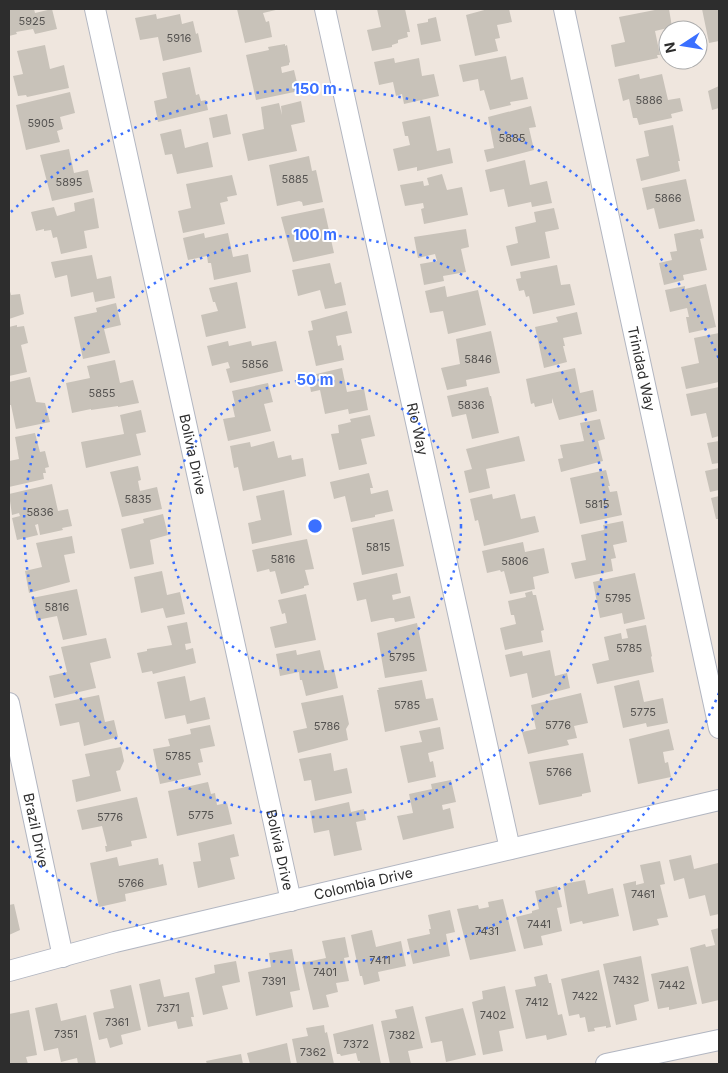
<svg xmlns="http://www.w3.org/2000/svg" width="728" height="1073" viewBox="0 0 728 1073" font-family="Inter,sans-serif">
<style>
.building{fill:#c8c2b9}
.lines{fill:none;stroke-linecap:round;stroke-linejoin:round}
.minor-casing{stroke:#b2b6c1;stroke-width:22}
.minor{stroke:#fff;stroke-width:20}
.ring{fill:none;stroke:#3b70ff;stroke-width:2.5;stroke-dasharray:2.5 5}
.labels{text-anchor:middle;stroke-width:4;stroke-linejoin:round;paint-order:stroke}
.number-label{font-size:11px;fill:#545250}
.street-label{font-size:14px;fill:#2d2d2d;stroke:#fff}
.centre{fill:#3b70ff;stroke:#fff;stroke-width:2.5}
.ring-label{font-size:15px;text-anchor:middle;font-weight:bold;fill:#3b70ff;stroke:#fff;stroke-width:4;stroke-linejoin:round;paint-order:stroke}
</style>
<rect width="100%" height="100%" fill="#efe6de"/>
<path class="building" d="M9,9H34L35,13L52,9L57,29L35,34L33,29L16,32L17,34L9,36Z
M237,9H280L263,13L266,22L269,21L272,37L245,43Z
M377,9H405L410,32H407L408,37L398,40V43L392,45V47L372,51L367,30L381,27Z
M488,9H509L512,22L497,25L500,38L495,39L498,51L475,56L466,15Z
M660,9H669L672,27L655,31L660,55H657L658,58L615,67L611,45L625,42L619,17Z
M702,9H719V41L709,43Z
M156,14L157,19L180,14L182,24L193,21L196,34L198,33L202,52L163,61L158,37L140,40L135,18Z
M436,17L441,41L421,45L417,24L428,22V19Z
M285,44V46L287,45L290,62L289,63V65L281,67L282,73L294,70L299,91L256,100L246,55L269,50L268,47Z
M45,45L50,69L64,65L69,88L27,97L26,95L18,96L13,76L23,74L17,51Z
M506,56L511,80L523,77L528,99L510,102L511,105L490,110L484,90L480,91L478,79L463,82L459,65Z
M394,58L395,63L419,58L422,76L434,74L439,96L404,104L402,94L396,96L393,82L379,85L374,62Z
M190,67L196,95L199,94L201,101L206,100L208,110L158,122L154,101L167,98L162,73Z
M639,74L640,79L662,74L668,100L680,98L683,111L671,114L672,118L639,125L637,118H633L629,99L623,101L618,79Z
M719,86V108L712,110L708,91Z
M70,92L75,113L60,117L63,129L57,131L60,142L26,150L16,105Z
M301,101L305,122L291,125L297,151L248,161L242,134L264,129L261,107L279,103L282,115L281,106Z
M531,106L536,127L529,128L534,150L487,162L484,150L494,148L488,117Z
M227,114L231,134L213,138L209,118Z
M430,116L437,151L450,148L453,163L417,171V167L398,171L393,149L410,145L408,136H405L402,122Z
M673,125L680,161H678L680,171L641,181L636,159L649,156L644,131Z
M181,129L185,148L208,142L213,167L177,174L172,154L165,155L160,134Z
M69,149L74,173L88,170L93,192L52,201L40,155Z
M309,156L312,171L316,170L323,202L303,206L302,202L299,201L277,206L269,165Z
M525,160L530,185L547,181L552,203L532,207L531,202L508,207L504,189L490,192L485,170Z
M442,174L447,190L462,187L468,215L424,224L421,209L424,208L423,203L405,206L400,185L423,181L424,186L429,185L427,178Z
M232,175L237,195L227,197L228,201L220,203L225,224L183,233L178,211L191,208L186,184Z
M686,179L695,221L659,229L654,208L647,210L642,188Z
M94,198L99,228L84,231L87,248L61,254L57,237L53,238L51,230L44,231V229L36,231L31,212L54,207L57,216L75,211L74,203Z
M324,208L334,253L293,262L281,217Z
M554,208L559,229L545,232L550,258L511,266L506,246L518,243L515,227L536,222L534,212Z
M466,229L469,247L461,249L466,272L443,276L444,281L424,285L420,264L437,261L435,254L418,258L414,237Z
M698,229L699,230L702,229L704,238L700,239L707,270L683,275L684,280L664,285L659,263L672,260L670,252L677,251L674,234Z
M204,233L205,238L228,233L233,257L248,254L251,272L214,280L211,263H208L207,256L188,260L183,238Z
M92,255L97,279L111,276L115,298L95,302L93,292L71,297L67,275L55,278L51,262Z
M330,263L335,284L341,282L346,305L325,309L320,290L298,296L292,270Z
M557,265L561,285L570,284L575,305L533,314L529,296L526,297L524,290L519,291L516,279L521,278L520,272Z
M237,282L246,328L206,337L201,315L218,311L215,302H213L209,288Z
M706,284L716,327L689,333L686,317H689L687,308L670,312L665,290L685,286V289Z
M445,286L447,297L478,290L486,325L448,334L443,311L430,313L425,291Z
M9,288L11,295L20,294L24,314L9,319Z
M116,303L121,325L104,329L110,353L83,359L74,317L97,312L96,308Z
M347,311L352,333L336,336L338,346L341,345L344,360L316,366L308,331L313,330L311,321Z
M577,312L582,334L563,338L565,346H563L567,362L544,368L535,327L558,322L556,317Z
M17,325V327L24,326L28,343L21,345L27,372L9,376V327Z
M491,331L500,373L466,380L467,386L447,390L441,368L460,364L456,339Z
M719,333V382L686,389L681,367L699,363L694,338Z
M228,341L229,346L251,341L252,346L276,341L283,371L230,383L226,369L230,368L228,362L212,366L207,346Z
M115,360L120,383L133,380L139,403L118,407V406L91,410V409L72,413L66,383L90,378L87,366Z
M342,368L347,392L364,389L368,410L349,414L348,409L325,414L320,390L311,392L308,376Z
M575,368L580,393L593,390L597,411L559,420L552,398V403L535,407L534,403L531,404L526,379Z
M30,377L36,402L45,403L50,422L16,429L11,405H9V382Z
M268,383L273,402L264,404L271,431L228,441L223,419L235,417L232,404H235L232,391Z
M488,387L490,396H491L499,433L472,439L466,414L452,417L447,396Z
M719,387V436L712,438L706,413L691,416L686,394Z
M141,410L146,432L136,434L141,455L86,468L81,442L124,434L120,415Z
M370,415L375,436L361,439L367,464L339,470L331,434L339,433L338,425L351,422L350,419Z
M600,419L605,439L598,441L603,461L561,472L558,459L563,458L560,445L584,441L580,423Z
M35,433L40,452L45,451L49,467L45,468L46,473H43L44,479L9,487V461L19,459L15,437Z
M519,436L525,461L486,469L490,488L469,493L464,471L472,469L466,449Z
M274,441L278,458L291,455L292,460L303,458L306,476L243,491L238,467L234,468L230,446L250,442L251,447Z
M719,441V463L712,464L707,443Z
M138,466L141,480L138,481L140,491L157,487L162,509L122,517L110,472Z
M719,468V490L710,492L705,471Z
M606,470L610,486H608L610,492L617,491L622,515L580,524L570,478Z
M369,473L373,488H370L371,494L388,490L393,511L375,515V517L351,522L345,496L334,499L330,482Z
M52,484L58,511L68,509L72,526L62,528L63,530L40,535L38,524L35,525L38,535L17,540L12,518L20,516L19,513L12,515L9,494Z
M284,490L292,535L252,544L248,523L261,520L256,496Z
M492,494L493,499L515,494L521,519L535,516L539,532L484,546L478,520L475,521L470,499Z
M719,496V519H716L711,498Z
M163,514L168,535L150,540L154,564L130,569L121,529L144,523L143,519Z
M394,519L404,566L362,575L352,528Z
M623,521L627,542L613,545L616,558L611,559L613,571L575,579L571,563L586,560L581,535L604,530L603,525Z
M72,536L75,553L64,555L70,582L29,593L25,571L42,567L36,543Z
M307,539L314,569L305,570L309,585L304,586V588L281,594L275,571L270,572L269,569L257,572L252,550Z
M523,542L525,552L544,548L549,573L533,577L535,589L510,594L504,571L501,572L500,570L487,573L482,551Z
M162,571L167,595L180,592L185,614L166,618L163,608L141,613L134,577Z
M397,573L401,593L392,595L393,600L410,596L415,618L395,622L394,618H390L371,622L366,599L357,601L353,583Z
M635,573L645,619L624,624L622,613L600,618L593,582Z
M77,589L87,635L63,640L57,616L37,620L32,598Z
M532,591L533,595H536L544,630L541,631L543,642L505,650L500,628L516,624L514,615H511L508,601L526,597L525,593Z
M306,594L316,640L275,648L270,627L287,623L285,613L282,614L278,600Z
M187,622L191,643L185,644L186,650L193,648L196,663L153,674L152,671L142,673L137,653L147,651V649L172,645L167,626Z
M417,623L427,671L385,678L377,633Z
M646,625L652,656L651,657L654,672L597,684L592,664L609,660L604,637L621,633L622,639L628,638L626,629Z
M106,638L111,658L90,663L96,688L54,698L49,676L67,672L61,647Z
M296,650L297,655L320,650L325,671L334,669L338,688L306,696L302,680H300L299,672L280,676L276,654Z
M550,650L555,676L567,673L570,688L532,698L527,673L510,677L505,655L522,651L523,656Z
M185,676L190,701L205,697L210,719L187,724L185,715L165,719L157,682Z
M422,680L426,699L433,698L438,720L385,732L377,690H379L378,688Z
M639,680L644,702L663,698L668,723L647,727L646,723L623,728L614,686Z
M581,693L588,723L574,726L577,738L567,740L569,745L528,754L522,732L536,729L531,705Z
M99,695L105,722L114,720L118,737L84,746L79,722L60,726L55,704Z
M343,695L349,724L346,729L348,740L298,753L293,731L307,728L301,703Z
M210,725L215,746L200,749L203,762L198,763L201,775L160,784L153,749L170,746L168,739L191,734L190,729Z
M440,727L444,749L428,753L430,762L433,761L436,777L408,783L400,746L422,742L419,731Z
M669,729L674,750L663,752L665,763L668,762L671,777L638,784L629,739Z
M121,747L124,761L120,770L116,771L121,791L76,802L72,780L90,776L85,754Z
M331,753L334,771L347,768L352,793L315,801L311,780L304,781L299,759Z
M583,753L591,792L582,794V796L539,805L529,762Z
M451,780L456,802L442,805L443,810L450,808L454,828L403,840L397,816L413,813L409,794L432,789L431,784Z
M208,782L211,794L215,793L217,805L227,803L232,824L177,836L168,791Z
M137,797L147,838L131,841L132,846L106,852L105,846H107L102,826L82,830L77,810Z
M349,802L351,812L364,809L366,820L356,822L362,850L334,856L329,830L314,833L310,811Z
M234,834L239,856L230,858L235,879L198,888L193,862L201,861L198,843Z
M691,855L694,869L718,863L719,914L710,916L705,895L689,899L684,878L674,881L669,860Z
M117,857L119,866L158,858L159,865L163,864L167,885L125,894L126,901L99,907L90,863Z
M660,861L665,884L660,885L668,917L657,919L659,925L633,931L623,884L636,881V885L644,883L640,865Z
M585,880L588,894L613,888L619,916L583,924L582,921L570,924L563,884Z
M557,886L562,907L557,908L562,931L541,936L543,945L524,949L516,917L532,913V911L539,909L535,891Z
M503,899L516,951L470,960L457,909L478,905L479,909L489,907L488,902Z
M14,904L20,930L9,935V905Z
M450,910L455,932L446,934L450,956L413,964L407,939L430,934L429,929H431L428,915Z
M719,928V1000L702,1004L690,948L705,944L706,947L715,945L711,930Z
M372,930L376,947L401,941L406,966L378,972L380,981L364,985L362,976H360L351,935Z
M345,937L349,957L344,958L349,981L336,983L338,992L326,995L329,1007L313,1010L302,963L326,958L322,941Z
M292,949L300,990L290,992L293,1007L256,1016L248,972L271,967L269,953Z
M641,956L649,1001L634,1005L637,1020L616,1025L603,964Z
M236,961L240,982L222,986L228,1009L203,1015L195,978L215,973L214,965Z
M688,966L697,1004L669,1010V1007L658,1009L651,974Z
M599,970L611,1027L606,1028V1026L594,1028L595,1031L588,1032L585,1017L580,1018L579,1014L569,1016L561,979Z
M547,974L549,983H551L558,1015L562,1014L567,1035L547,1040L546,1035L526,1039L515,990L536,986L534,977Z
M160,979L164,997L189,992L194,1017H191L193,1026L178,1029L176,1021L148,1027L139,984Z
M131,985L141,1030L121,1035L123,1044L110,1048L107,1038L99,1040L93,1013L95,1012L114,1008L110,990Z
M505,986L514,1028L499,1031L503,1051L483,1055L472,1002L483,999L482,991Z
M57,1003L61,1021L86,1015L96,1064H78L77,1058L61,1062L58,1048L44,1051L35,1008Z
M413,1006L423,1048L408,1051L411,1064H390L381,1021L397,1018L395,1010Z
M463,1008L476,1055L446,1062L442,1041L431,1043L425,1017Z
M29,1010L37,1055L26,1057L28,1064H9V1014Z
M373,1024L381,1064H360V1061H358L356,1053L341,1056L340,1054H337L333,1034Z
M324,1025L325,1033L327,1032L334,1064H297L292,1039L308,1036L306,1028Z
M287,1043L291,1064H250L247,1053Z
M241,1054L243,1064H207L206,1061Z"/>
<g class="lines">
<defs>
<g id="minor">
<path id="s1" d="M95,9L291,901"/>
<path id="s2" d="M325,9L510,849"/>
<path id="s3" d="M564,9L719,728"/>
<path id="s4" d="M9,703L63,957"/>
<path id="s5" d="M9,971L115,942L719,800"/>
<path d="M606,1064L719,1040"/>
</g>
</defs>
<use href="#minor" class="minor-casing"/>
<use href="#minor" class="minor"/>
</g>
<g class="ring">
<circle cx="315" cy="526" r="146"/>
<circle cx="315" cy="526" r="291"/>
<path d="M719 693A437 437 0 0 1 11 840M11 212A437 437 0 0 1 719 359"/>
</g>
<g class="labels">
<g class="number-label">
<text x="32" y="25">5925</text>
<text x="179" y="42">5916</text>
<text x="649" y="104">5886</text>
<text x="41" y="127">5905</text>
<text x="512" y="142">5885</text>
<text x="295" y="183">5885</text>
<text x="69" y="186">5895</text>
<text x="668" y="202">5866</text>
<text x="478" y="363">5846</text>
<text x="255" y="368">5856</text>
<text x="102" y="397">5855</text>
<text x="471" y="409">5836</text>
<text x="138" y="503">5835</text>
<text x="597" y="508">5815</text>
<text x="40" y="516">5836</text>
<text x="378" y="551">5815</text>
<text x="283" y="563">5816</text>
<text x="515" y="565">5806</text>
<text x="618" y="602">5795</text>
<text x="57" y="611">5816</text>
<text x="629" y="652">5785</text>
<text x="402" y="661">5795</text>
<text x="407" y="709">5785</text>
<text x="643" y="716">5775</text>
<text x="558" y="729">5776</text>
<text x="327" y="730">5786</text>
<text x="178" y="760">5785</text>
<text x="559" y="776">5766</text>
<text x="201" y="819">5775</text>
<text x="110" y="821">5776</text>
<text x="131" y="887">5766</text>
<text x="643" y="898">7461</text>
<text x="539" y="928">7441</text>
<text x="487" y="935">7431</text>
<text x="380" y="964">7411</text>
<text x="325" y="976">7401</text>
<text x="626" y="984">7432</text>
<text x="274" y="985">7391</text>
<text x="672" y="989">7442</text>
<text x="585" y="1000">7422</text>
<text x="537" y="1006">7412</text>
<text x="168" y="1012">7371</text>
<text x="493" y="1019">7402</text>
<text x="117" y="1026">7361</text>
<text x="66" y="1038">7351</text>
<text x="402" y="1039">7382</text>
<text x="356" y="1048">7372</text>
<text x="313" y="1056">7362</text>
</g>
<g class="street-label">
<text dy="5" stroke="none"><textPath href="#s3" startOffset="368">Trinidad Way</textPath></text>
<text dy="5" stroke="none"><textPath href="#s2" startOffset="430">Rio Way</textPath></text>
<text dy="5" stroke="none"><textPath href="#s1" startOffset="456">Bolivia Drive</textPath></text>
<text dy="5" stroke="none"><textPath href="#s4" startOffset="130">Brazil Drive</textPath></text>
<text dy="5" stroke="none"><textPath href="#s1" startOffset="861">Bolivia Drive</textPath></text>
<text dy="5" stroke="none"><textPath href="#s5" startOffset="365">Colombia Drive</textPath></text>
</g>
</g>
<circle cx="315" cy="526" r="8" class="centre"/>
<g class="ring-label">
<text x="315" y="94">150 m</text>
<text x="315" y="240">100 m</text>
<text x="315" y="385">50 m</text>
</g>
<rect width="728" height="1073" fill="none" stroke="#2d2d2d" stroke-width="20"/>
<g transform="translate(683 45) rotate(258)"><circle r="24" fill="#ffffff" stroke="#ababab"/>
<path d="M0-4L9 19L0 12L-9 19Z" fill="#3b70ff"/>
<text y="-8" font-size="14" font-weight="bold" text-anchor="middle" fill="#2d2d2d">N</text>
</g>
</svg>
